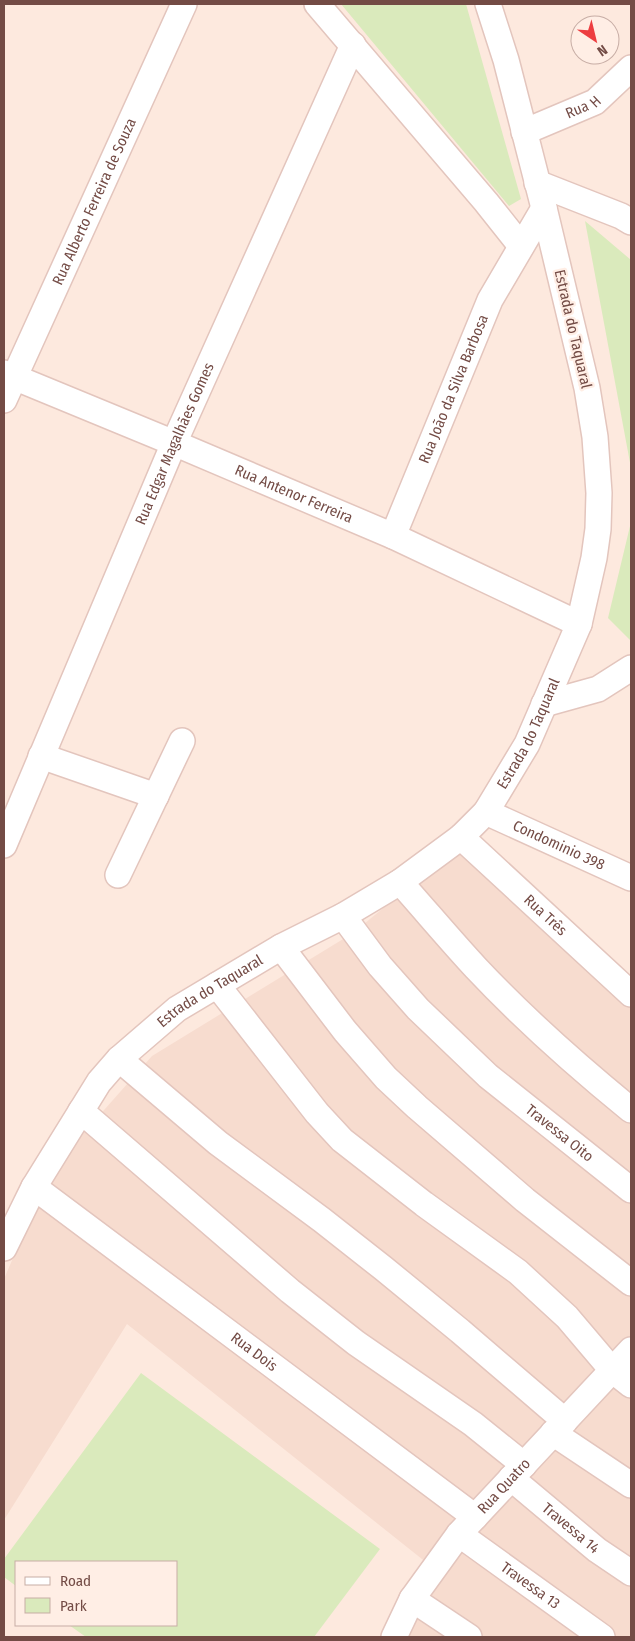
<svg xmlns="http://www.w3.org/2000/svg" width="635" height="1641" viewBox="0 0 635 1641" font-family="'Fira Sans Condensed',sans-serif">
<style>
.residential{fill:#f7dccf}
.green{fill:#daeabc}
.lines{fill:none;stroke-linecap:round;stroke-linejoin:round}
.minor-casing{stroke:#e3c5bd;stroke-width:28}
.minor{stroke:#fff;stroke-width:25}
.labels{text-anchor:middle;stroke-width:4.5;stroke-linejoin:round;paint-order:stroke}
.street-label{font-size:15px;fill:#734b45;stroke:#ffeee5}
</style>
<rect width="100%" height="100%" fill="#fde9de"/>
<path class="residential" d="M461,844L631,1003V1637H406L442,1575L127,1324L4,1520V1279L19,1244L65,1154L152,1056L353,933Z"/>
<path class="green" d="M341,4H466L521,199L509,206Z
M585,221L631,260V468Z
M631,522V641L608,618Z
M141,1373L380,1549L314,1637H86L69,1625H176V1562H16V1586L4,1577V1559Z"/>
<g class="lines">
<defs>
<g id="minor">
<path d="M317,4L486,202L521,246"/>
<path id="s1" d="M524,132L595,102L631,68"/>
<path d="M537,183L621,216L631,222"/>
<path id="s2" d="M4,373L174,443L393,536L579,624"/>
<path id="s3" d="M4,400L184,4"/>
<path id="s4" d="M393,536L490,300L544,208"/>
<path d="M544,704L598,689L631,668"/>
<path d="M41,756L156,796"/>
<path id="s5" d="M486,812L631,878"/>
<path id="s6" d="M461,837L631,994"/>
<path id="s7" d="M4,845L174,443L353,45"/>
<path d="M118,875L182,741"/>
<path d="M400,882C425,910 450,940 476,968C524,1019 577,1066 631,1110"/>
<path id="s8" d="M343,916L380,966L418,1009L488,1076L631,1190"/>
<path d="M281,947L345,1031L386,1078L417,1107L525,1200L631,1283"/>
<path d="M217,985L317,1113L342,1140L424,1204L518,1272L567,1317L612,1370L631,1385"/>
<path d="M119,1059L218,1143L322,1220L383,1268L460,1331L565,1421"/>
<path d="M81,1111L290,1291L356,1343L473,1424L524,1465"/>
<path id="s9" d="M34,1187L475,1517"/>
<path id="s10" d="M4,1248L34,1187L99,1082L119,1059L177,1009L281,947L343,916L400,882L461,837L486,812L527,744L579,624L594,558L598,529L599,493L595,437L587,388L544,208L506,60L488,4"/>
<path d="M553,1433L631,1485"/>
<path id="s11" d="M511,1478L597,1550L631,1573"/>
<path id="s12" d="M459,1534L602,1637"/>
<path d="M412,1599L469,1637"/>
<path id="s13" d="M394,1637L412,1599L459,1534L631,1350"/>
</g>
</defs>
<use href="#minor" class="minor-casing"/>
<use href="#minor" class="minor"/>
</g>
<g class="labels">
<g class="street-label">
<text dy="5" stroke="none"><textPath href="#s1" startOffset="64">Rua H</textPath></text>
<text dy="5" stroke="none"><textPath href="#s3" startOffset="218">Rua Alberto Ferreira de Souza</textPath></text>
<text transform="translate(573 329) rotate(77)" y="5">Estrada do Taquaral</text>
<text dy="5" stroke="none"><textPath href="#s4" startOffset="159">Rua João da Silva Barbosa</textPath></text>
<text dy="5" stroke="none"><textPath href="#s7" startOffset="436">Rua Edgar Magalhães Gomes</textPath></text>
<text dy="5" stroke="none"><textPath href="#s2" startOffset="314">Rua Antenor Ferreira</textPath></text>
<text dy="5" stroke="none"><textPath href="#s10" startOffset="756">Estrada do Taquaral</textPath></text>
<text dy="5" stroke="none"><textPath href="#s5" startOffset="80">Condominio 398</textPath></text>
<text dy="5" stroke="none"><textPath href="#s6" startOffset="115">Rua Três</textPath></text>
<text dy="5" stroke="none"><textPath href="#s10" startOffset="336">Estrada do Taquaral</textPath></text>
<text dy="5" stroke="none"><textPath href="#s8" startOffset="308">Travessa Oito</textPath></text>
<text dy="5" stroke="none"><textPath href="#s9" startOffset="275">Rua Dois</textPath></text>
<text dy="5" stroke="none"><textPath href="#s13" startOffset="188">Rua Quatro</textPath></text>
<text dy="5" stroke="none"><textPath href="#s11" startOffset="78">Travessa 14</textPath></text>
<text dy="5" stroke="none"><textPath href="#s12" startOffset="88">Travessa 13</textPath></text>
</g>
</g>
<rect width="635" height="1641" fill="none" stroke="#734b45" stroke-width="10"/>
<rect x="15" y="1561" width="162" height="65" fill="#ffeee5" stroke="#c7ada5"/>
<rect x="25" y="1577" width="25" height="8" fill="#ffffff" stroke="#c7ada5"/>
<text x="60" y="1586" font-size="15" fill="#734b45">Road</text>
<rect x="25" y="1598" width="25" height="15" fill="#daeabc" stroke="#c7ada5"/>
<text x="60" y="1611" font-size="15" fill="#734b45">Park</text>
<g transform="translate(595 40) rotate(145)"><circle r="24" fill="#ffeee5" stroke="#c7ada5"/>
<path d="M0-4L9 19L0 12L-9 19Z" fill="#ed3d40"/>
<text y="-8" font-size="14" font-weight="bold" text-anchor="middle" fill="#734b45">N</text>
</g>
</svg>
